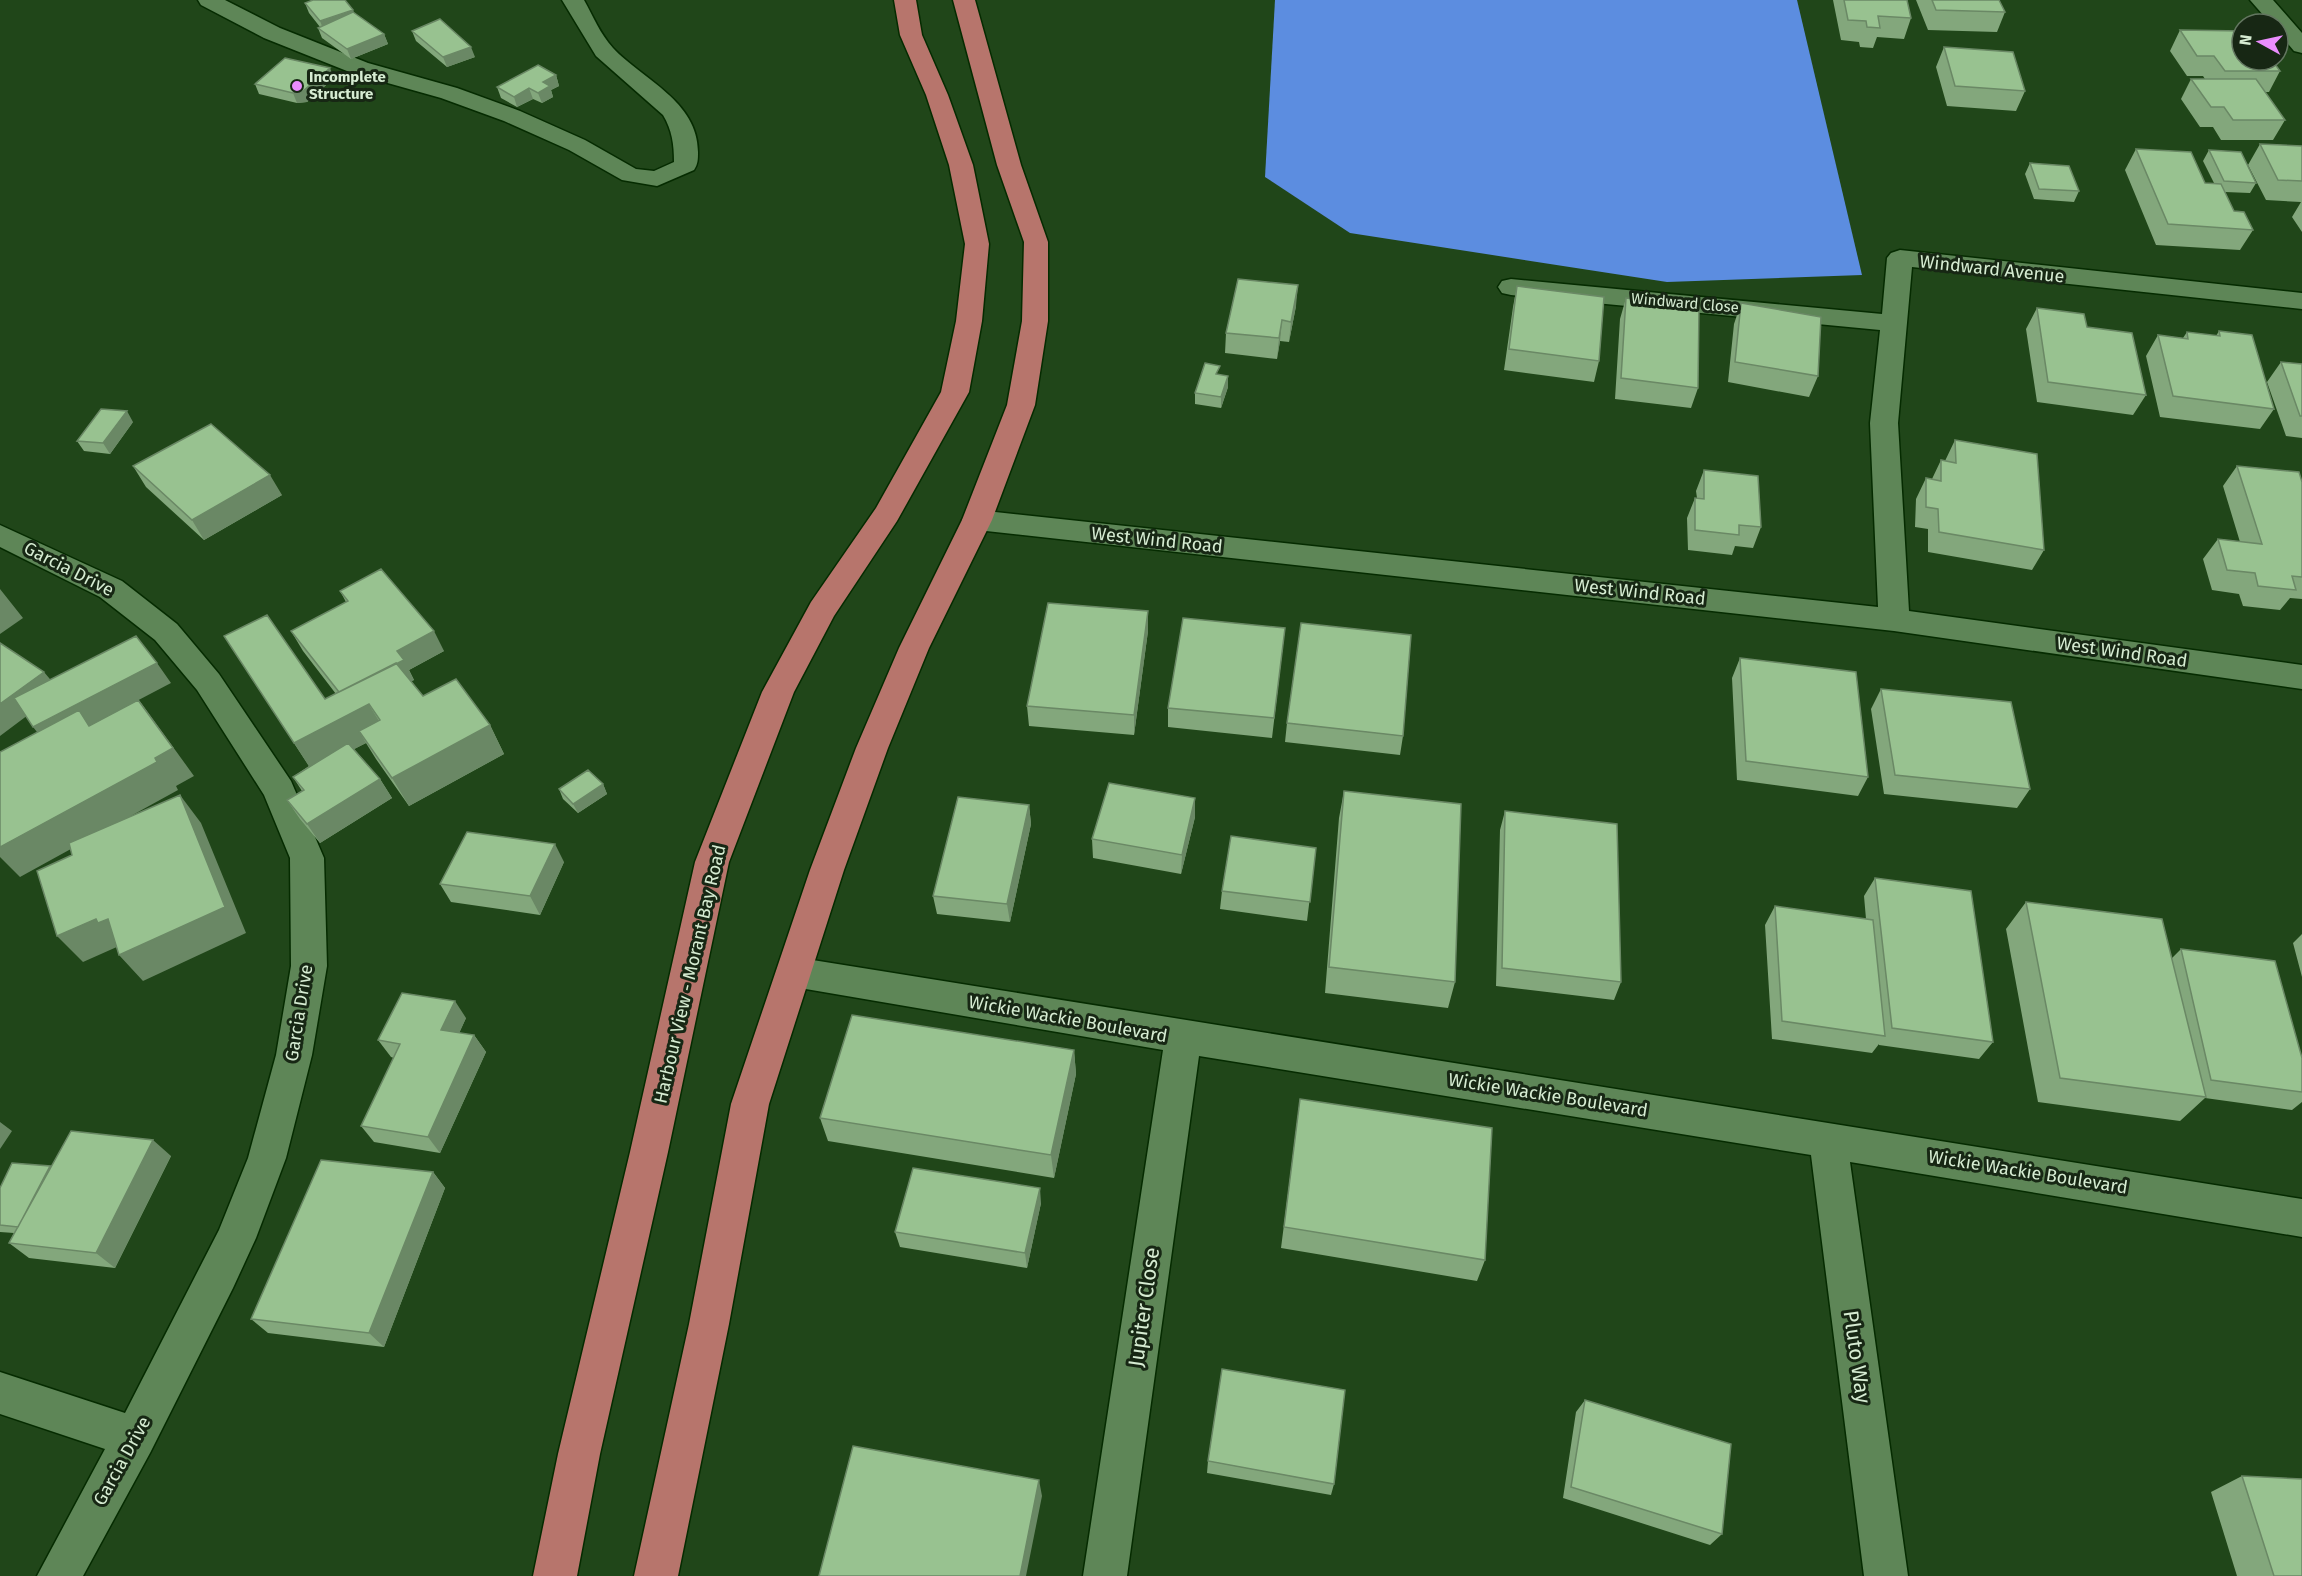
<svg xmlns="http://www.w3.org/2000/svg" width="2302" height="1576" viewBox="0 0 2302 1576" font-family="'Fira Sans',sans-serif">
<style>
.water{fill:#5c8de0}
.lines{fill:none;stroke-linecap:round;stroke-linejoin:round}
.minor-casing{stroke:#052b00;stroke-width:3}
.trunk-casing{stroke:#052b00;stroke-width:3}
.minor{fill:#5e8657;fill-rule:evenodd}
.trunk{fill:#b7756c;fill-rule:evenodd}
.wall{fill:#83a77c}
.shaded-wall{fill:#6a8865}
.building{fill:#98c290;stroke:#6a8865;stroke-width:1.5}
.poi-dot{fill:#ea8dfd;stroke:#172714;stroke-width:2}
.labels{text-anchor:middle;stroke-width:6;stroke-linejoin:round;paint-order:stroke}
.far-poi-label{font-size:15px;font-weight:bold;fill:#d6ecd2;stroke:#172714;text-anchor:start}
.far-street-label{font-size:15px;fill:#d6ecd2;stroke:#172714}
.street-label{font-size:18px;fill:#d6ecd2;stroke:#172714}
.near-street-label{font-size:21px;fill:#d6ecd2;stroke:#172714}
</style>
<rect width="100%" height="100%" fill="#204619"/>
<path class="water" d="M1275,0H1797L1862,275L1667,282L1350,233L1265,177Z"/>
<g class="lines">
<defs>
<path id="minor" d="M198,0H225L280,28L368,63L457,88L520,111L585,140L636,169L654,171L674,162C674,144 672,130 663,115L596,56L562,0H584C593,16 600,34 613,48C643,80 698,101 698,152C698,159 698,164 694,170L657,186L622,180L569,150L504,121L441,98L352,73L264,38L201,5Z
M2250,0H2273L2302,33V53L2294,51L2278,32V24H2271Z
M1900,250L2302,293V309L1912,267L1898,423L1909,611L2302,665V689L1894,631L977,530L967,527L962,520L967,513L977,510L1878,607L1870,423L1880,330L1511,295L1502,293L1498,287L1502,281L1511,279L1882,314L1887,258L1891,253Z
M0,525L122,581L177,624L219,674L291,781L324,858L327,966L312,1055L286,1158L256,1238L233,1288L150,1453L83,1576H37L105,1449L0,1414V1372L125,1413L219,1230L248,1158L276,1055L291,966L290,858L264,795L197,690L155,640L100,597L0,547Z
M794,957L2302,1199V1237L1850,1162L1908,1576H1864L1811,1155L1199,1056L1127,1576H1083L1163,1050L794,987L781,983L776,972L781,961Z"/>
<path id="trunk" d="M894,0H916L922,35L948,95L973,165L989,244L982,321L969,392L897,521L834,616L794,692L729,862L668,1152L600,1454L577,1576H533L558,1454L630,1152L695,862L762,692L811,602L876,508L941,392L956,321L965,244L949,165L926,95L900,35Z
M953,0H975L1021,165L1048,242V321L1035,405L992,520L929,648L888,748L844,870L769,1104L729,1324L678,1576H634L689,1324L731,1104L810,870L856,748L899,648L962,520L1007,405L1022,321L1024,242L997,165Z"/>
</defs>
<use href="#minor" class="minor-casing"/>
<use href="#trunk" class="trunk-casing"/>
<use href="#minor" class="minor"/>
<use href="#trunk" class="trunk"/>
</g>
<path class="wall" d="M1833,0H1907L1911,18L1904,39L1877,37L1873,48L1860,47L1859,42L1841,40Z
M1916,0H1999L2005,12L1997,32L1928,30Z
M305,3L354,13L384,34L388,44L351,59L322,38L318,28L320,27L309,13Z
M2180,30L2280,71L2269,92H2265L2285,120L2273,140H2221L2213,127H2200L2181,99L2191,79H2205L2203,76H2187L2170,51Z
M412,31L475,57L447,67L416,41Z
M1944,47L2025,91L2016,111L1947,106L1936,67Z
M556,75L559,86L551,90L553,97L542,103L533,99L517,107L501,98L497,87Z
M334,78L307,102L297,103L259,94L255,84Z
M2260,144L2302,146V232L2292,217L2301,202L2266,200L2248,165Z
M2136,149L2205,183H2214L2203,161L2209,150L2256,183L2250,193L2225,192L2234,211L2253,230L2240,250L2156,245L2125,170Z
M2030,163L2079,191L2074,202L2034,199L2025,174Z
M1517,286L1599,361L1594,382L1504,370L1513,307Z
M1626,298L1698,388L1691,408L1615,399L1620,319Z
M1741,303L1818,376L1809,397L1728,382L1734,324Z
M1296,306L1289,342L1280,341L1277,359L1225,353L1226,333Z
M2037,308L2146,395L2133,415L2037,402L2026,329Z
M2219,331L2274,409L2260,429L2160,417L2146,356L2158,335L2183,338L2187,332L2216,336Z
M2281,362L2302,364V438L2286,436L2267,382Z
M1219,375L1228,376V387L1221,408L1195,404V393Z
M133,422L110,454L84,451L77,441Z
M1955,440L2044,550L2032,570L1928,552V529L1915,527L1916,499L1926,478L1932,479L1941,460L1945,461Z
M133,466L282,495L204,540L146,487Z
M2237,466L2302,482V599L2290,598L2280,610L2243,606L2239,594L2212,590L2203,559L2218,539L2240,542L2223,486Z
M1704,470L1761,527L1753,548L1735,546L1732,555L1688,550L1687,518L1695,498H1697L1696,491Z
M340,591L444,651L409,670L414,680L411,681L423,696L490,725L504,754L409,806L376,759L366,743L354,749L380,779L392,798L320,843L300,819L287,800L302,791L293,777L309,766L224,636L325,699L336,694L303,651L291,631L346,602Z
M1148,611V631L1134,735L1029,726L1027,706Z
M1285,628L1272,738L1168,727V708Z
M1740,658L1868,777L1858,796L1737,780L1732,678Z
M1881,689L2030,789L2017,808L1884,794L1871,709Z
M1287,723L1403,736L1400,755L1285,742Z
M603,784L607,794L578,813L563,799L559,789Z
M1344,791L1455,982L1448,1008L1325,993L1339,818Z
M1195,798V817L1181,874L1093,858L1092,839Z
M1029,805L1031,824L1010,922L937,914L933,896Z
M1505,811L1621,982L1614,1000L1496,986L1500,830Z
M1316,848L1307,921L1220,909L1222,891Z
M564,862L540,915L451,902L440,884Z
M1875,878L1993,1042L1979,1059L1879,1045V1044L1872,1053L1772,1039L1765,925L1775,906L1866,919L1864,896Z
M2026,902L2171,959L2181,949L2302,1058V1102L2292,1110L2205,1098L2180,1121L2038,1102L2006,929Z
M2302,934V977L2293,943Z
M466,1018L459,1033L474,1035L486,1052L440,1153L374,1142L361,1126L394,1058L391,1057L378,1040Z
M1074,1050L1076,1074L1054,1178L828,1141L820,1118Z
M1300,1099L1485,1260L1477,1281L1281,1248Z
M171,1156L115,1268L29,1258L9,1243L14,1233L0,1232V1188L51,1167Z
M433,1172L445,1188L384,1347L268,1333L251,1319Z
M1041,1203L1027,1268L900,1247L895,1232Z
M1585,1400L1722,1534L1710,1545L1563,1498L1576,1412Z
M1208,1461L1334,1484L1331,1495L1207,1473Z
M2242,1476L2302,1576H2237L2211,1492Z"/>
<path class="shaded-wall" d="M353,10L357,20L324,31L320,21Z
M384,34L388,44L351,59L347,49Z
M471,47L475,57L447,67L443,57Z
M330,68L334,78L307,102L297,103L293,93Z
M556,75L559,86L551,90L553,97L542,103L538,93L543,82Z
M529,88L533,99L517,107L514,97Z
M1298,285L1296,306L1289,342L1291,322Z
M1282,320L1280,341L1277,359L1279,338Z
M1228,376V387L1221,408V397Z
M127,411L133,422L110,454L103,443Z
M270,475L282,495L204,540L192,520Z
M0,589L23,618L0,634Z
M1148,611V631L1134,735V715Z
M434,631L444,651L409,670L414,680L369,705L386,732L359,731L366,743L312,771L294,743L397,651Z
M157,663L171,683L91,725L102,739L49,747L33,727Z
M44,672L60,691L0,736V704Z
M139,700L194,776L176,786L178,790L20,877L0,857V847L155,758Z
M490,725L504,754L409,806L392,778Z
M380,779L392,798L320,843L307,824Z
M603,784L607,794L578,813L573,804Z
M180,795L201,823L246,933L143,981L119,955Z
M1195,798V817L1181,874L1182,855Z
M1029,805L1031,824L1010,922L1007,904Z
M555,844L564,862L540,915L530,896Z
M96,919H108L119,946L83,962L57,936Z
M455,1001L466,1018L453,1047L441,1030Z
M474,1035L486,1052L440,1153L428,1137Z
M1074,1050L1076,1074L1054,1178L1051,1155Z
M0,1122L12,1131L0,1149Z
M153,1140L171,1156L115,1268L96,1253Z
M433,1172L445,1188L384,1347L369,1333Z
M1040,1188L1041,1203L1027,1268L1025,1253Z
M1039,1480L1042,1496L1026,1576H1020Z"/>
<path class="building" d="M313,0H345L353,10L320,21L305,3Z
M1844,0H1907L1911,18L1878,16L1880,28L1867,27L1866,21L1848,20Z
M1932,0H1999L2005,12L1936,10Z
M353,12L384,34L347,49L318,28Z
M440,19L471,47L443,57L412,31Z
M2180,30L2242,31V60H2272L2280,71H2225L2214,56H2197Z
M1944,47L2013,52L2025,91L1955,86Z
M285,58L330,68L303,91L293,93L255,84Z
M538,65L556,75L543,82L550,86L538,93L529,88L514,97L497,87Z
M2191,79H2256L2285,120H2233L2224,107H2211Z
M2260,144L2302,146V181L2278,180Z
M2136,149L2191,152L2205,183L2221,184L2234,211L2244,212L2253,230L2168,224Z
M2209,150L2241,152L2256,183L2224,181Z
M2030,163L2069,166L2079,191L2039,189Z
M1238,279L1298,285L1291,322L1282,320L1279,338L1226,333Z
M1517,286L1604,297L1599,361L1509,349Z
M1626,298L1699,307L1698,388L1621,378Z
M1741,303L1821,317L1818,376L1735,362Z
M2037,308L2084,314L2087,327L2132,333L2146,395L2048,382Z
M2219,331L2252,335L2274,409L2173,396L2158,335L2188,339L2187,332L2220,336Z
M2281,362L2302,364V416H2300Z
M1205,363L1220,366L1216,374L1228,376L1221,397L1195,393Z
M101,409L127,411L103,443L77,441Z
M211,424L270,475L192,520L133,466Z
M1955,440L2037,454L2044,550L1939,532L1938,509L1926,507V478L1941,481V460L1956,463Z
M2237,466L2299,472L2302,482V577L2292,576L2296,590L2258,586L2255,573L2227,570L2218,539L2262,544Z
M1704,470L1758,476L1761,527L1739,525V535L1695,530V498L1704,499Z
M381,569L434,631L397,651L404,660L339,692L291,631L348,601L340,591Z
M1048,603L1148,611L1134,715L1027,706Z
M267,615L325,699L396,663L423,696L456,679L490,725L392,778L359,731L380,720L369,704L294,743L224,636Z
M1183,618L1285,628L1274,718L1168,708Z
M1301,623L1411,635L1403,736L1287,723Z
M136,636L157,663L33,727L14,698Z
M0,643L44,672L0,704Z
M1740,658L1856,672L1868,777L1746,761Z
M1881,689L2011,702L2030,789L1895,775Z
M138,700L173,748L155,758L157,762L0,847V752L79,710L89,726Z
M348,743L380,779L307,824L287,800L304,790L293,777Z
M588,770L603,784L573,804L559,789Z
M1109,783L1195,798L1182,855L1092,839Z
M1344,791L1461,804L1455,982L1329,967Z
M180,795L225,907L119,955L108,919L98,923L96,919L57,936L37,871L72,855L69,843Z
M958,797L1029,805L1007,904L933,896Z
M1505,811L1617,824L1621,982L1502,968Z
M467,832L555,844L530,896L440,884Z
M1231,836L1316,848L1310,902L1222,891Z
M1875,878L1971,891L1993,1042L1892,1028Z
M2026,902L2162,919L2206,1097L2060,1078Z
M1775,906L1873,920L1885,1036L1782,1021Z
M2181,949L2275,961L2302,1058V1092L2211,1080Z
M402,993L455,1001L441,1030L474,1035L428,1137L361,1126L400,1044L378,1040Z
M852,1015L1074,1050L1051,1155L820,1118Z
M1300,1099L1492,1128L1485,1260L1284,1227Z
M71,1131L153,1140L96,1253L9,1243Z
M321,1160L433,1172L369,1333L251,1319Z
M12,1163L50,1166L18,1227L0,1225V1188Z
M913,1168L1040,1188L1025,1253L895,1232Z
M1222,1369L1345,1390L1334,1484L1208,1461Z
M1585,1400L1731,1444L1722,1534L1571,1487Z
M853,1446L1039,1480L1020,1576H819Z
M2242,1476L2302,1479V1576H2274Z"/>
<circle class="poi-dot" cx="297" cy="86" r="6"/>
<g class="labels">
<g class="far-poi-label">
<text x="309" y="82">Incomplete<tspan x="309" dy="17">Structure</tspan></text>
</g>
<g class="far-street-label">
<text transform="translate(1685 303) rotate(5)" y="5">Windward Close</text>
</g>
<g class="street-label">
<text transform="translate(1992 269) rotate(6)" y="6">Windward Avenue</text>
<text transform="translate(1157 540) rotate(6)" y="6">West Wind Road</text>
<text transform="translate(69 569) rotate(27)" y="6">Garcia Drive</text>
<text transform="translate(1640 592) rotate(6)" y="6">West Wind Road</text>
<text transform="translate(2122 652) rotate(8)" y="6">West Wind Road</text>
<text transform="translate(690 974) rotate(-77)" y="6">Harbour View - Morant Bay Road</text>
<text transform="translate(299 1013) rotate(-81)" y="6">Garcia Drive</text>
<text transform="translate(1068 1019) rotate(10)" y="6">Wickie Wackie Boulevard</text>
<text transform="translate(1548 1095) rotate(9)" y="6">Wickie Wackie Boulevard</text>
<text transform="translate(2028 1172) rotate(9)" y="6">Wickie Wackie Boulevard</text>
<text transform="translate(122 1461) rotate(-61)" y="6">Garcia Drive</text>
</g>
<g class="near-street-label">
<text transform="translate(1144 1307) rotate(-82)" y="7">Jupiter Close</text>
<text transform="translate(1857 1357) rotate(82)" y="7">Pluto Way</text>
</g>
</g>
<g transform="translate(2260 42) rotate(278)"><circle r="28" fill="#172714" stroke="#637660" stroke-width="1.5"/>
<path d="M0-4.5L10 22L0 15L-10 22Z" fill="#ea8dfd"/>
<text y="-9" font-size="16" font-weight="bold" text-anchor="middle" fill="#d6ecd2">N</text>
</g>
</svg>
